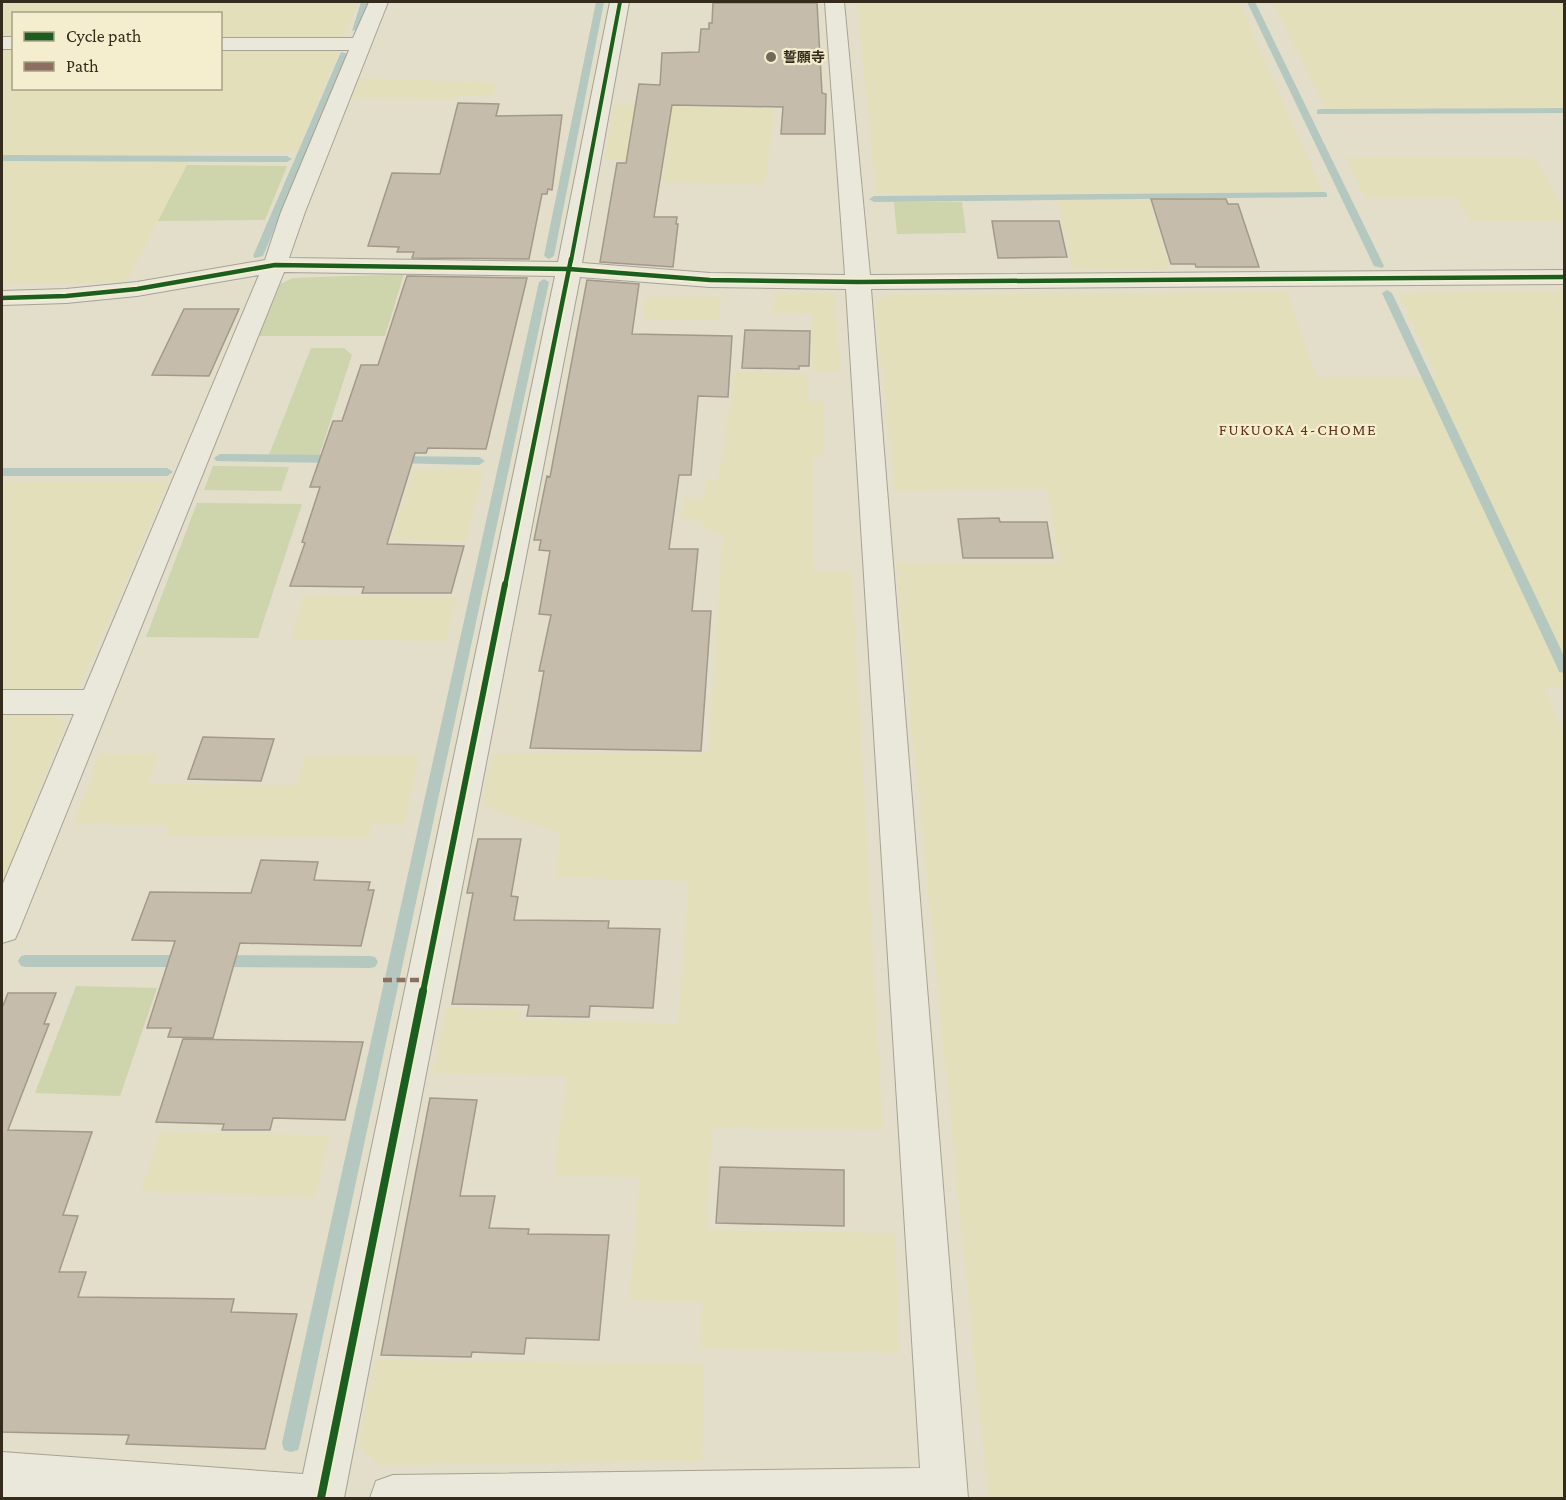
<svg xmlns="http://www.w3.org/2000/svg" width="1566" height="1500" viewBox="0 0 1566 1500" font-family="'Crimson Pro','Noto Sans JP',serif">
<style>
.farmland{fill:#e3dfba}
.green{fill:#ced4ac}
.lines{fill:none;stroke-linecap:round;stroke-linejoin:round}
.stream{fill:#b5c8bf;fill-rule:evenodd}
.building{fill:#c6bcab;stroke:#a29989;stroke-width:1.5}
.minor-casing{stroke:#a7a293;stroke-width:2}
.minor{fill:#eae7db;fill-rule:evenodd}
.quiet{stroke:#8d6e63;stroke-width:4.5;stroke-dasharray:9 4.5;stroke-linecap:butt}
.cycleway-far3-casing{stroke:#f5eece;stroke-width:6}
.cycleway-far2-casing{stroke:#f5eece;stroke-width:8}
.cycleway-far1-casing{stroke:#f5eece;stroke-width:10}
.cycleway-casing{stroke:#f5eece;stroke-width:11}
.cycleway-far3{stroke:#1b5e20;stroke-width:4}
.cycleway-far2{stroke:#1b5e20;stroke-width:4.5}
.cycleway-far1{stroke:#1b5e20;stroke-width:6}
.cycleway{stroke:#1b5e20;stroke-width:8}
.poi-dot{fill:#726a59;stroke:#f5eece;stroke-width:2}
.labels{text-anchor:middle;stroke-width:4.5;stroke-linejoin:round;paint-order:stroke}
.far-poi-label{font-size:14px;font-weight:bold;fill:#352b1c;stroke:#f5eece;text-anchor:start}
.neighbourhood-label{font-size:16px;letter-spacing:1.5px;fill:#61321c;stroke:#f5eece}
</style>
<rect width="100%" height="100%" fill="#e2deca"/>
<path class="farmland" d="M2,2H358L343,38H221L220,14H14L13,38H2Z
M857,2H1239L1323,192L876,194Z
M1273,2H1564V107L1326,109Z
M2,48H13L14,88H220L221,49H340L297,151H194L127,281L74,284H2Z
M361,78L496,83L493,95L459,96L455,99L352,98Z
M614,104L775,109L765,184L662,182L666,160L605,159Z
M1345,157L1534,158L1564,207V225L1562,221H1470L1456,197H1365Z
M1057,200H1149L1170,269H1073Z
M1564,291V686L1544,687L1564,732V1498H988L896,563L1061,564L1047,489L895,491L875,303L889,295L1287,292L1317,377L1438,378L1398,293Z
M775,293H835L840,372H813L811,314L774,313Z
M646,297L721,298L719,320L643,319Z
M735,372L807,373V401H823V455L814,456L813,572H852L883,1130L712,1128L707,1230L895,1233L899,1353L700,1348L703,1302L629,1300L640,1177L554,1175L567,1076L433,1073L446,1008L521,1010L520,1020L678,1023L689,881L556,877L561,833L482,805L492,753L708,754L723,538L698,520H681L683,499L705,498L706,480L718,479Z
M413,469L483,470L466,542L392,540Z
M2,481H169L82,682L74,689H2Z
M304,596L456,597L446,641L291,639Z
M2,714H56L65,725L2,885Z
M100,754H158L148,784L297,785L306,755L419,756L405,823H372L369,837L166,836L169,825L73,824Z
M160,1132L330,1135L315,1197L141,1192Z
M375,1360L704,1364L702,1461L379,1465L358,1446Z"/>
<path class="green" d="M187,165L287,166L265,220L158,221Z
M894,202H962L966,233L897,234Z
M404,274L385,336H259L280,284L293,278Z
M311,348H344L352,355L319,456L269,455Z
M213,466L289,467L281,491L204,490Z
M197,503L302,504L258,638L146,637Z
M76,986L157,988L120,1096L35,1093Z"/>
<g class="lines">
<path class="stream" d="M361,2H369L359,29L352,31Z
M596,2H604L554,256L549,259L544,256Z
M1247,2H1255L1384,266L1382,268L1374,266Z
M341,52L348,54L263,256L255,258L253,256Z
M1320,109L1564,108V113L1317,114V110Z
M2,155L287,156L292,159L287,162L2,161Z
M1324,192L1327,193V197L874,202L869,199L874,196Z
M544,279L549,282L300,1443L298,1450L291,1452L284,1450L282,1443L539,282Z
M1387,290L1392,293L1564,656V673L1559,672L1558,669L1382,293Z
M220,454L336,455L342,459L336,463L216,461L214,458Z
M394,456L479,457L485,461L479,465L390,463L388,460Z
M2,468H167L173,472L167,476H2Z
M26,955H184L189,956L192,961L189,966L184,967H26L21,966L18,961L21,956Z
M219,955L370,956L375,957L378,962L375,967L370,968L219,967L214,966L211,961L214,956Z"/>
</g>
<path class="building" d="M713,3H817L822,93L826,94L825,134H781L783,107L672,105L654,217H677L676,224H678L673,267L600,262L617,163H626L639,84L660,85L662,53L699,52L701,29H709V23H712Z
M458,103L499,104L496,116L562,115L552,190L548,189L547,194H542L529,259L412,258L414,252H397L399,247L368,246L392,173L440,174Z
M1151,199H1226L1228,204H1238L1259,267H1196L1195,264H1171Z
M992,221H1059L1067,257L998,258Z
M407,276L527,278L486,449L428,448L426,453H415L387,544L464,546L451,593H362L364,587L290,586L305,543L302,542L320,487H310L333,421H342L361,365H378Z
M587,280L639,284L632,334L732,336L728,397L698,396L691,475H679L669,549H698L692,611H711L701,751L530,748L544,671H539L551,615L539,614L550,551L539,550L541,540H534L547,476L550,477Z
M184,309H239L209,376L152,375Z
M745,330L810,331L809,366H799V369L742,368Z
M999,518L1000,522H1047L1053,558H963L958,519Z
M203,737L274,739L261,781L188,779Z
M478,839H521L511,896L518,897L514,920L609,921L608,928L660,929L653,1008L590,1006L589,1017L527,1016L529,1005L452,1004L473,893H467Z
M261,860L318,862L314,880L370,882L368,890H374L361,946L240,943L213,1038L168,1037L171,1028H147L175,941L132,940L150,892L251,893Z
M8,993H56L44,1024H49L8,1130L92,1132L63,1215L78,1216L59,1272H86L78,1297L234,1299L231,1312L297,1314L265,1449L126,1444L129,1435L2,1432V1008Z
M183,1039L363,1042L345,1120L273,1118L270,1130H222L224,1124L156,1122Z
M430,1098L477,1100L460,1196H495L489,1228L529,1229L528,1234L609,1235L599,1340L526,1338L524,1354L472,1352L471,1357L381,1355Z
M720,1167L844,1170V1226L716,1223Z"/>
<g class="lines">
<defs>
<path id="minor" d="M369,2H388L305,212L289,258L558,262L610,2H629L582,263L710,273L845,275L825,2H844L870,275L1564,270V284L871,289L968,1498H370L376,1481L393,1475L920,1468L846,289L710,287L580,277L344,1498H2V1452L303,1474L555,276L284,272L20,928L15,939L2,943V886L74,714H2V690H84L259,275L137,296L66,303L2,305V291L66,289L137,282L265,260L281,212L349,50H220V38H353Z
M2,37H14V49H2Z"/>
</defs>
<use href="#minor" class="minor-casing"/>
<use href="#minor" class="minor"/>
<path class="quiet" d="M383,980H425"/>
<defs>
<path id="cycleway-far3" d="M571,261L620,2"/>
<path id="cycleway-far2" d="M2,298L66,296L137,289L275,265L569,269L710,280L858,282L1564,277
M505,586L571,259"/>
<path id="cycleway-far1" d="M423,992L505,584"/>
<path id="cycleway" d="M321,1498L423,991"/>
</defs>
<use href="#cycleway-far3" class="cycleway-far3-casing"/>
<use href="#cycleway-far2" class="cycleway-far2-casing"/>
<use href="#cycleway-far1" class="cycleway-far1-casing"/>
<use href="#cycleway" class="cycleway-casing"/>
<use href="#cycleway-far3" class="cycleway-far3"/>
<use href="#cycleway-far2" class="cycleway-far2"/>
<use href="#cycleway-far1" class="cycleway-far1"/>
<use href="#cycleway" class="cycleway"/>
</g>
<circle class="poi-dot" cx="771" cy="57" r="6"/>
<g class="labels">
<g class="far-poi-label">
<text x="783" y="62">誓願寺</text>
</g>
<g class="neighbourhood-label">
<text x="1298" y="435">FUKUOKA 4-CHOME</text>
</g>
</g>
<rect width="1566" height="1500" fill="none" stroke="#352b1c" stroke-width="6"/>
<rect x="12" y="12" width="210" height="78" fill="#f5eece" stroke="#a8a087" stroke-width="1.5"/>
<rect x="24" y="32" width="30" height="9" fill="#1b5e20" stroke="#a8a087" stroke-width="1.5"/>
<text x="66" y="42" font-size="18" fill="#352b1c">Cycle path</text>
<rect x="24" y="62" width="30" height="9" fill="#8d6e63" stroke="#a8a087" stroke-width="1.5"/>
<text x="66" y="72" font-size="18" fill="#352b1c">Path</text>
</svg>
